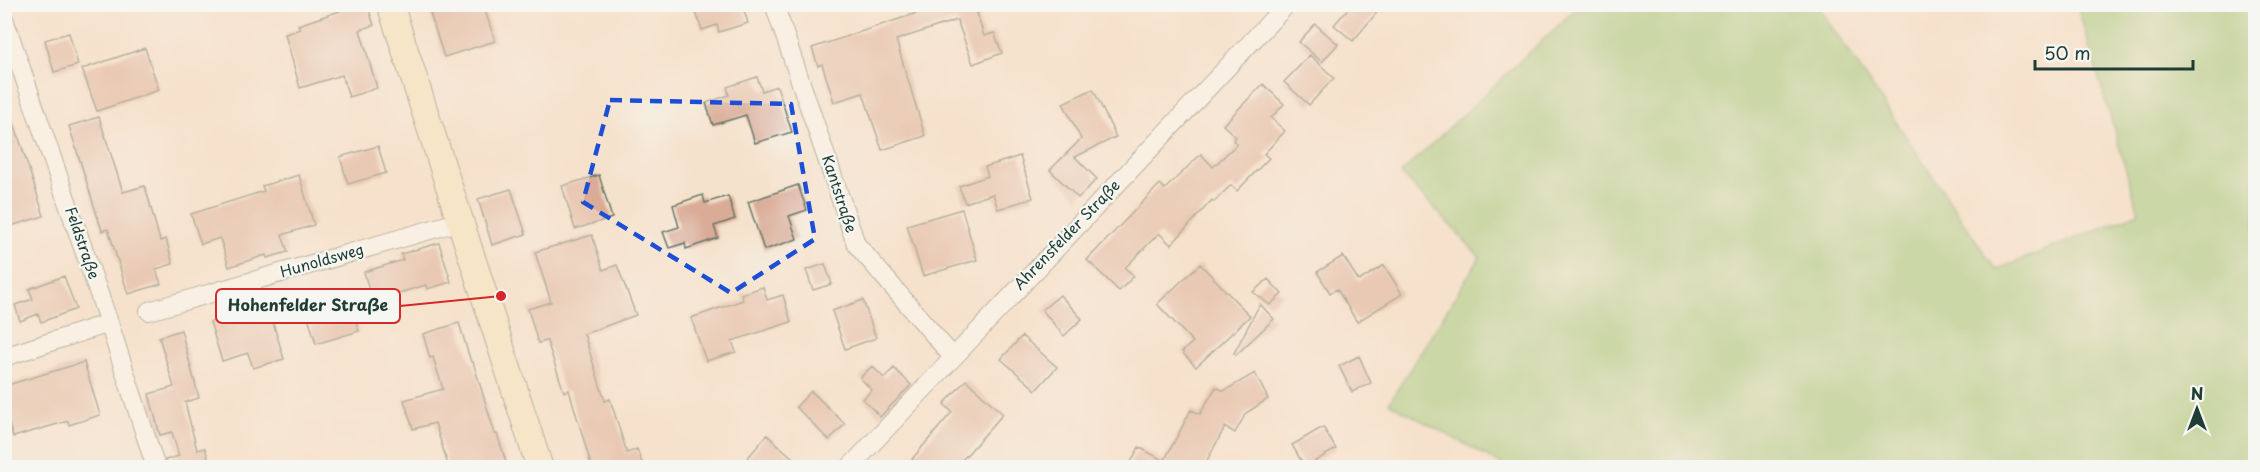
<svg xmlns="http://www.w3.org/2000/svg" width="2260" height="472" viewBox="0 0 2260 472" font-family="'Playpen Sans',sans-serif">
<style>
.green{fill:#99cb7b;stroke:#5c8458;stroke-width:1.5}
.building{fill:#daac97}
.lines{fill:none;stroke-linecap:round;stroke-linejoin:round}
.street-casing{stroke:#6a7769;stroke-width:20}
.secondary-casing{stroke:#6a7769;stroke-width:28}
.street{stroke:#fff;stroke-width:18}
.secondary{stroke:#f8e8c3;stroke-width:26}
.marked{fill:none;stroke:#1d4ed8;stroke-width:4.5;stroke-dasharray:12 8;stroke-linejoin:round}
.labels{text-anchor:middle;stroke-width:4.5;stroke-linejoin:round;paint-order:stroke}
.street-label{font-size:15px;fill:#1f3d34;stroke:#f6f6f2}
.leader{fill:none;stroke:#d62828;stroke-width:2}
.callout-dot{fill:#d62828;stroke:#f6f6f2;stroke-width:2}
.callout{fill:#f6f6f2;stroke:#d62828;stroke-width:2}
.callout-label{font-size:16px;text-anchor:middle;font-weight:bold;fill:#1f3d34}
</style>
<rect width="100%" height="100%" fill="#f6f6f2"/>
<filter id="ink" filterUnits="userSpaceOnUse"><feTurbulence type="fractalNoise" baseFrequency=".0167" numOctaves="2"/><feDisplacementMap in="SourceGraphic" scale="12" xChannelSelector="R" yChannelSelector="G"/><feConvolveMatrix kernelMatrix="1 2 1 2 8 2 1 2 1" color-interpolation-filters="sRGB"/></filter>
<filter id="wash" filterUnits="userSpaceOnUse"><feTurbulence type="fractalNoise" baseFrequency=".008" numOctaves="4" result="noise"/><feDisplacementMap in="SourceGraphic" scale="24" xChannelSelector="R" yChannelSelector="G"/><feGaussianBlur stdDeviation="1.35" result="paint"/><feColorMatrix in="noise" values="0 0 0 0 0 0 0 0 0 0 0 0 0 0 0 0 0 1.4 0 .05"/><feComposite in="paint" operator="in"/></filter>
<g filter="url(#wash)">
<rect width="100%" height="100%" fill="#f5e2cc"/>
<path class="green" d="M1580,5H1817L1996,270L2139,213L2077,5H2255V467H1507L1389,403L1480,257L1401,173Z"/>
<g id="blocks">
<path class="building" d="M338,4H367L374,25L360,30L377,88L349,97L342,75L300,88L285,34L300,29L298,25L340,11Z
M448,4H483L495,41L444,57L429,10Z
M693,4H742L748,23L719,32L717,25L702,30Z
M944,4H993L994,8L977,13L984,36L994,33L1002,53L973,64L957,20L896,40L925,136L882,150L863,93L834,102L822,64L818,66L812,48Z
M1352,4H1384L1353,41L1334,25Z
M1315,24L1338,44L1322,62L1299,42Z
M69,33L78,65L54,72L45,40Z
M145,48L159,90L97,111L82,69Z
M1310,55L1334,78L1309,105L1284,82Z
M757,77L762,91L777,86L792,132L755,143L746,115L713,125L706,103L729,95L727,87Z
M1263,84L1284,104L1271,118L1285,131L1264,154L1269,158L1237,191L1231,185L1214,202L1212,200L1171,245L1159,233L1125,268L1134,276L1119,291L1087,260L1160,184L1165,189L1201,154L1213,167L1237,144L1233,140L1236,137L1223,125Z
M1093,89L1116,137L1075,157L1097,179L1078,198L1050,170L1081,139L1063,103Z
M4,104H8L44,216L4,228Z
M99,117L123,192L145,186L160,241L166,239L173,264L156,269L161,284L128,294L108,229L102,231L69,126Z
M378,146L386,173L348,184L340,157Z
M1020,156L1033,198L998,209L993,194L965,203L959,186L988,176L985,167Z
M299,175L314,225L282,235L288,252L267,258L266,255L229,267L220,238L201,244L191,214L264,191L262,186Z
M599,175L612,218L575,229L562,186Z
M798,185L807,210L789,216L797,239L764,250L748,202Z
M511,189L526,234L492,245L478,199Z
M703,195L705,203L728,196L735,219L714,226L718,238L686,249L685,243L669,248L663,232L679,227L673,205Z
M962,209L977,260L923,276L907,225Z
M592,235L603,270L617,265L636,315L584,334L605,401L610,399L627,453L637,449L644,468H592L569,390L564,392L547,341L538,343L528,309L551,302L535,252Z
M439,243L451,282L427,289L426,285L372,301L364,272L403,260L401,254Z
M1343,256L1359,281L1384,265L1402,294L1357,322L1337,289L1330,293L1317,272Z
M825,264L832,284L813,290L806,270Z
M1200,264L1250,316L1196,367L1182,352L1193,342L1157,304Z
M64,276L76,309L41,322L38,314L20,321L15,305L33,299L29,289Z
M1268,279L1282,294L1270,305L1253,292Z
M763,287L767,300L783,295L791,322L732,341L736,352L706,361L691,318L743,300L741,294Z
M1060,295L1082,319L1064,336L1042,310Z
M348,297L359,331L316,344L306,310Z
M863,300L876,338L845,349L832,311Z
M267,303L284,359L253,368L248,353L222,361L210,322Z
M1260,304L1274,319L1236,355L1234,353Z
M459,323L471,362H473L495,434H497L508,468H449L435,423L413,429L404,400L443,389L433,357L430,358L423,334Z
M181,330L199,398L185,402L197,450L205,448L211,468H167L165,460L179,456L172,432L160,435L149,394L174,387L159,337Z
M1022,336L1057,367L1036,390L1001,359Z
M1359,356L1371,383L1352,392L1339,366Z
M84,362L100,415L69,425L68,421L13,437L4,408V386Z
M872,366L884,378L894,368L911,385L880,417L863,399L872,390L860,378Z
M1255,373L1268,399L1246,413L1235,433L1225,427L1203,468H1128L1139,447L1164,461L1191,410L1200,414L1216,387L1224,391Z
M966,380L1003,414L955,468H923L912,459L952,412L944,404Z
M811,391L845,424L829,440L796,407Z
M1323,427L1336,449L1305,467L1292,445Z
M767,435L804,468H739Z"/>
</g>
</g>
<g filter="url(#ink)">
<use href="#blocks" fill-opacity="0" stroke="#6a7769" stroke-width="1.5"/>
<g class="lines">
<defs>
<path id="street" d="M774,4L856,244L952,356
M4,19L109,323L156,468
M149,311L461,221
M4,357L109,323
M849,468L1287,4"/>
<path id="secondary" d="M390,4L540,468"/>
</defs>
<use href="#street" class="street-casing"/>
<use href="#secondary" class="secondary-casing"/>
<use href="#street" class="street"/>
<use href="#secondary" class="secondary"/>
</g>
</g>
<path d="M0 0H2260V472H0ZM610,100L791,104L815,239L731,293L583,202Z" fill="#f5e2cc" fill-opacity=".55" fill-rule="evenodd"/>
<path class="marked" d="M610,100L791,104L815,239L731,293L583,202Z"/>
<g class="labels">
<g class="street-label">
<text transform="translate(839 194) rotate(72)" y="5">Kantstraße</text>
<text transform="translate(1067 235) rotate(-46)" y="5">Ahrensfelder Straße</text>
<text transform="translate(82 243) rotate(71)" y="5">Feldstraße</text>
<text transform="translate(322 261) rotate(-16)" y="5">Hunoldsweg</text>
</g>
</g>
<path class="leader" d="M501 296L400 306"/>
<circle class="callout-dot" cx="501" cy="296" r="6"/>
<rect class="callout" x="216" y="289" width="184" height="34" rx="6"/>
<g class="callout-label">
<text x="308" y="311">Hohenfelder Straße</text>
</g>
<rect width="2260" height="472" fill="none" stroke="#f6f6f2" stroke-width="24"/>
<g transform="translate(2197 409)" stroke="#f6f6f2" stroke-width="4.5" paint-order="stroke">
<path d="M0-4.5L10 22L0 15L-10 22Z" fill="#1f3d34"/>
<text y="-9" font-size="16" font-weight="bold" text-anchor="middle" fill="#1f3d34">N</text>
</g>
<path d="M2035 60v9h158v-9" fill="none" stroke="#1f3d34" stroke-width="3"/>
<text x="2044" y="60" font-size="18" fill="#1f3d34" stroke="#f6f6f2" stroke-width="4.5" paint-order="stroke">50 m</text>
</svg>
